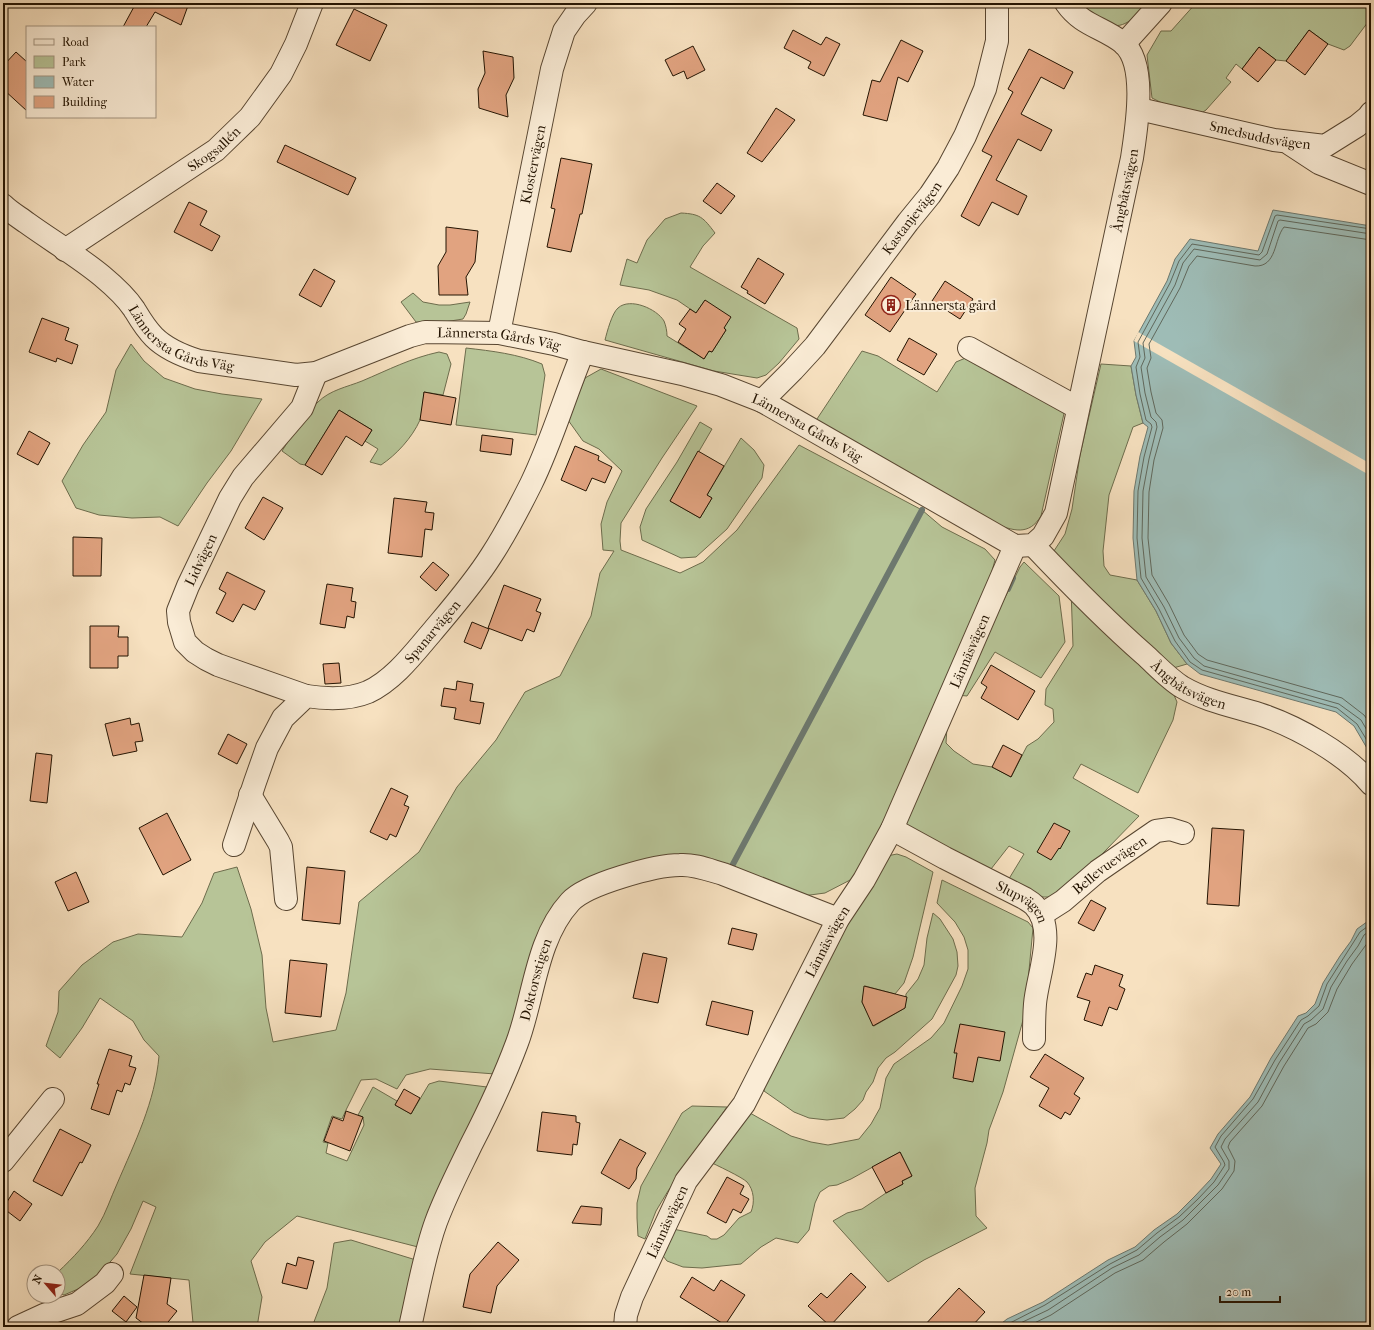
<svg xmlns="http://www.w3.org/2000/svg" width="1374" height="1330" viewBox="0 0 1374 1330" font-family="'IM FELL French Canon',serif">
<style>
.green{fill:#b7c497;stroke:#6d6c4c}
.water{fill:#9ebcb6;stroke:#6d786e}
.pier{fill:#f7e1c0}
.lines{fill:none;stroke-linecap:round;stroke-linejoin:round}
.shore{stroke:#60685c;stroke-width:1}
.stream{stroke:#6d786e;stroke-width:6}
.building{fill:#e1a380;stroke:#231301}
.minor-casing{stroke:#584631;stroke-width:24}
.minor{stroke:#faecd6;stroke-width:22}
.labels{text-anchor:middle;stroke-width:4;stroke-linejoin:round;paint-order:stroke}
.street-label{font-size:14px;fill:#231301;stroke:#faecd6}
.poi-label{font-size:14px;fill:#231301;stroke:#faecd6;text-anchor:start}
</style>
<rect width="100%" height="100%" fill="#f7e1c0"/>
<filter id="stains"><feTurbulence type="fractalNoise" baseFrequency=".005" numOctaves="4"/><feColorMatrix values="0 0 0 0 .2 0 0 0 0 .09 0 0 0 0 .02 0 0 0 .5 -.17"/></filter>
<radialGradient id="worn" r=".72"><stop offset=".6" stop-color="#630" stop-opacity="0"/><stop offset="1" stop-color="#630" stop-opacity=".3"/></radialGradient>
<path class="green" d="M1076,3H1149C1140,12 1126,29 1112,25C1105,23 1084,8 1076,3Z
M1196,3H1371V18L1350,46L1344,50L1328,44L1309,30L1286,61L1276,60L1259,47L1242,69L1236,64L1226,78L1231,82L1206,110L1200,114L1164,104L1152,98L1147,55L1161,31H1171Z
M681,213C700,214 703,217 715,233L703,246L690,267L797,328L799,339L779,363L766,375L757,378L714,371L605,340C607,332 612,313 618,308C630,297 657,309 664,321C666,326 667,331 667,336L704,359L709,351L712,352L726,330L705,300L696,313L677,300L649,290L620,285L627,259L637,263L647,240L665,219Z
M413,293L423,302L439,305H450L470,302L466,314L463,319L438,323L416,322L401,302Z
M131,344L144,361L164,378L195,389L222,394L262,399L231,451L207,483L178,526L160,517L132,518L99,515L76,508L62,481L83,445L106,412L116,370Z
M466,348C492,351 518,354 542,364L545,375L536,435L456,425Z
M862,351L878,356L937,392L956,362L968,357L1065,409L1041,516C1029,536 1013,531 994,523L813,425Z
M439,352L447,354L451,364L443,395L424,392C423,401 423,412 420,420C412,438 396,455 381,465L370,462L378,449L365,441L372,430L339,410L305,465L300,464L282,451C293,434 303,416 318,402C330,390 347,387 362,381C388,370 411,358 439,352Z
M1101,364L1131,366L1136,395L1143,423L1133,427L1109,495L1103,551L1104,566L1110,575L1137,580L1156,611L1171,643L1187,664L1170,669L1052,554L1065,534L1072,509L1080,455Z
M601,369L697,406L662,458L621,523L620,541L621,550L680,573L703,562L737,530L799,445L922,510L942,527L985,549L995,560L986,593L890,811L854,878L825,893L795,897L712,863L567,893L517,1014L495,1074L430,1069L406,1075L397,1089L376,1079L361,1080L346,1110L342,1119L332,1116L323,1142L328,1143L326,1153L347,1161L364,1125L363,1117L358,1115L373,1087L397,1101L395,1105L411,1114L429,1084L439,1081L487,1087L418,1247L297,1216L265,1242L251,1261L262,1297L257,1327H191L193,1323L189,1280L130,1274L156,1207L143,1201L131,1229L117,1254L92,1283L64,1295L58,1293V1272C73,1258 87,1243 98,1226C106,1213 111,1197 117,1184C135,1142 155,1102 159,1056L144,1040L133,1021L100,998L82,1028L60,1058L46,1046L58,1012L59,991L82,965L113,942L138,934L182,937L202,903L214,873L237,867L251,909L262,955L266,1008L273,1042L336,1030L346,993L359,902L419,852L457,787L496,740L525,692L560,676L591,616L600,573L614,551L603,550L601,524L607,502L622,471L599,449L583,441L568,420L585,378Z
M700,422L712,429L670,501L700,518L712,498L707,495L741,438L754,450L764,465L762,478L727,529L696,557L681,558L642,540L640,527L646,509L677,462Z
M1024,562L1059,596L1065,642L1041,678L995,652L967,696L957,695L1020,567Z
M1071,589L1170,686L1177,702L1173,720L1138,793L1081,764L1073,778L1139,816L1069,888L1053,897H1039L1007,882L1024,854L1009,846L991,869L910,833L905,822L947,727L946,743L954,751L973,764L992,767L1011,777L1027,746L1038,739L1054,722L1053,709L1045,705L1046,689L1073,646Z
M897,854L906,857L933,872L913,957L904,983L895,994L865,986L862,1002L874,1026L905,1008L906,994L918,979L924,965L927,938L933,913L940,919L953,939L957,952L958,966L956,975L932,1019L895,1052L886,1058L878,1068L873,1082L866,1092L863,1100L855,1109L844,1118L827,1120L809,1118L794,1112L764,1091L765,1082L831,941L887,856Z
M942,880L1028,922L1033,928L1025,1013L1003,1092L989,1130L987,1143L975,1188L976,1216L987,1228L924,1260L888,1282L833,1221L847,1213L862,1209L886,1193L903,1184L902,1181L912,1176L900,1152L851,1179L837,1185L829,1186L820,1192L815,1203L809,1230L798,1243L776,1238L761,1247L741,1264L702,1268L683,1267L667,1261L660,1252L673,1229L707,1236L711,1239H717L724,1235L739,1218L751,1212C755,1202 754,1190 747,1182C742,1177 716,1165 708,1161L750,1113L791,1136L811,1142L828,1145L859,1139L871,1124L880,1108L886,1078L894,1064L931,1038L944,1023L962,986L968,969V950L964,937L955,922L937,903Z
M692,1106L727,1107L668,1191L656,1211L645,1239L638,1236L637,1218V1203L641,1186L682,1113Z
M351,1240L416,1260L400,1327H312L327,1288L334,1243Z"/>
<path class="water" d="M1273,210L1371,226V755L1354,726L1336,712L1200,674L1187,664L1171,643L1156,611L1137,580L1133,538L1134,491L1140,456L1148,427L1143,423L1136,395L1131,366L1136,357L1134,341L1167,281L1175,259L1190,239L1258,251Z
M1371,919V1327H997L1007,1319L1043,1302L1108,1260L1135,1247L1154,1230L1177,1214L1195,1196L1211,1179L1221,1164L1210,1148L1218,1134L1250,1097L1271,1058L1298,1016L1306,1013L1315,1004L1323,983L1340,956L1351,941L1357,929Z"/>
<path class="pier" d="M1138,332L1371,464V476L1134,341Z"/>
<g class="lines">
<path class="shore" d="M1371,229L1277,215L1275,216L1262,252L1259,255L1192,244L1179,261L1170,283L1138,342L1140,357L1136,367L1140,394L1146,420L1151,424L1152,427L1144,457L1138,491L1137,538L1141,578L1159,609L1175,641L1190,662L1202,670L1337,708L1357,724L1371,747
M1371,234L1280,220L1278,221L1267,254L1260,260L1194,249L1183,263L1175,285L1143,343L1145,358L1141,367L1145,393L1151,417L1156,422L1157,427L1149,459L1143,491L1142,538L1146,577L1164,607L1179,638L1194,658L1204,666L1339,704L1361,720L1371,737
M1371,240L1284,227C1274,239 1277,267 1255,266L1197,256L1189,266L1180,288L1149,344L1151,358L1147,368L1151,392L1156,413L1162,420L1163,428L1154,460L1149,492L1148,538L1152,575L1169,604L1184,635L1198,654L1207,660L1342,698L1364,715L1371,725
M1004,1327L1010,1323L1045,1305L1110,1264L1137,1250L1157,1233L1179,1217L1198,1199L1214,1182L1225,1165L1224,1162L1215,1147L1221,1136L1253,1099L1275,1060L1301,1020L1308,1016L1319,1006L1327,984L1360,932L1371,924
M1012,1327L1048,1310L1112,1268L1139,1255L1160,1237L1183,1220L1218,1185L1229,1169V1161L1221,1147L1225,1139L1258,1102L1279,1063L1304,1024L1311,1020L1323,1009L1331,987L1347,961L1358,946L1364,935L1371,930
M1026,1327L1051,1315L1115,1273L1143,1260L1164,1242L1187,1224L1222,1189L1234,1171L1235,1161L1228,1147L1230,1142L1262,1106L1284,1066L1308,1028L1316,1024L1328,1012L1337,989L1352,964L1371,938"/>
<path class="stream" d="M1008,589L1013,578
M732,866L922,510"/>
</g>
<path class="building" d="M136,3H189L181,25L155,12L146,27H123Z
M354,9L387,25L370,61L336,45Z
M793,30L821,45L826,37L840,44L824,76L808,68L811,62L784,48Z
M1309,30L1328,44L1305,75L1286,61Z
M901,40L923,51L908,82L898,77L887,121L863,115L872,80L880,82Z
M693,46L705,70L687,79L684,71L673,76L665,60Z
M1259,47L1276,60L1258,82L1242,69Z
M1029,49L1073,72L1064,89L1041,77L1021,114L1052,130L1041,151L1018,139L996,180L1027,196L1018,215L992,202L979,226L961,216L992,156L982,151L1013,92L1008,89Z
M483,51L513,57L514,78L506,95L508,117L479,108L478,89L485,73Z
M16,52L27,62V111L3,89V66Z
M776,108L795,120L762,162L747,153Z
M285,145L356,178L348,195L277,162Z
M561,158L592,164L582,214H580L571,252L547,247L555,209L551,208Z
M717,183L735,196L721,214L703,201Z
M189,202L207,211L200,225L220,236L212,251L174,232Z
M446,227L478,231L475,262L466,277L468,295H439L438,266L446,252Z
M758,258L784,274L765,304L747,293L748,291L741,287Z
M314,269L335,281L321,307L299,295Z
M891,277L916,294L890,332L865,315Z
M945,281L973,299L960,319L932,301Z
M705,300L731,317L724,328L726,330L712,352L709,351L704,359L678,342L686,329L679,324L690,309L696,313Z
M42,318L69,328L65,340L78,345L72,364L57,358L56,362L29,352Z
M909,338L937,354L924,375L897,360Z
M424,392L456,398L451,425L420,420Z
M339,410L372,430L362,446L346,436L322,475L305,465Z
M29,431L50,443L38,465L17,454Z
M482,435L513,439L511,455L480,451Z
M575,446L599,456L598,460L612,467L605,483L592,478L586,491L561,480Z
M698,451L724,466L707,495L712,498L700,518L670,501Z
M263,497L283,508L264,540L245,528Z
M394,498L427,502L425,512L434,513L432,530L425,529L422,557L388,553Z
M73,537L102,538L101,576H73Z
M433,562L449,575L436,591L420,577Z
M227,572L265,591L255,610L243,604L233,622L216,613L226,593L219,589Z
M327,584L353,588L351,601L356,602L354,618L347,616L345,628L320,624Z
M504,585L541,599L536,611L541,613L534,632L527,629L522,641L488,628Z
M472,622L489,629L481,649L464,642Z
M90,626H119L118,637H128V656H118V668H90Z
M339,663L341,683L325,684L323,664Z
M991,665L1035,691L1018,720L981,698L987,687L981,683Z
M457,681L473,684L470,701L484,703L480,724L454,719L456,708L441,706L444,688L456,690Z
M130,718L131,725L139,723L143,741L135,742L137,751L113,756L105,724Z
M228,734L247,744L237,764L218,754Z
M1003,745L1022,755L1011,777L992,767Z
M36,753L52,755L47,803L30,801Z
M391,788L408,796L404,805L409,807L396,837L390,834L387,840L370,832Z
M167,813L191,860L163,875L139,828Z
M1054,823L1070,831L1060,849L1059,848L1051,860L1037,852Z
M1212,828L1244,830L1239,906L1207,904Z
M307,867L345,871L340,924L302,920Z
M76,872L89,902L68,911L55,882Z
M1091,900L1106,908L1094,931L1078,923Z
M732,928L757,934L753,950L728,944Z
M643,953L667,958L658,1003L633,998Z
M290,960L327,964L321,1017L285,1013Z
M1095,965L1123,975L1119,986L1125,989L1117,1010L1109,1007L1102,1026L1084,1020L1090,1001L1077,997L1086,973L1092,975Z
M864,986L907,997L905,1008L873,1026L862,1002Z
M712,1001L753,1011L748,1035L706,1025Z
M960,1024L1005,1032L1000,1061L978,1057L973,1082L953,1078L957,1053H954Z
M109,1049L132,1056L129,1066L136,1068L130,1085L125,1083L122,1092L117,1090L109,1115L91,1109L99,1084H97Z
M1045,1054L1084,1078L1074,1094L1080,1098L1070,1115L1065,1112L1061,1119L1039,1106L1049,1088L1030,1077Z
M404,1089L420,1098L411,1114L395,1105Z
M346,1111L363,1117L350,1151L324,1141L333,1117L343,1121Z
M542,1112L576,1116V1122L580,1123L577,1145L573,1144L572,1155L537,1151Z
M60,1129L91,1145L82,1163L80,1162L62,1196L33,1181Z
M620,1139L646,1153L637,1168L636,1179L629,1189L601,1173Z
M900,1152L912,1176L902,1181L903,1184L886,1193L872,1167Z
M727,1177L744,1186L740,1194L749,1199L741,1213L733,1209L726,1223L707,1213Z
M14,1191L32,1204L20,1221L3,1208Z
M581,1206L602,1208L601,1225L572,1223Z
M498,1242L519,1260L497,1286L491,1313L463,1307L470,1274Z
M298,1257L314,1261L307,1289L282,1283L287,1263L296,1266Z
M851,1273L866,1287L830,1326L808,1306L821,1293L827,1298Z
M144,1275L171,1278L167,1304L177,1311L164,1327H148L136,1318Z
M692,1277L714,1291L721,1280L745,1295L725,1325L680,1297Z
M959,1288L985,1312L971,1327H923Z
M124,1296L137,1307L126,1322L112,1311Z"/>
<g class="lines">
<defs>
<g id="minor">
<path d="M1124,44L1161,3"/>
<path id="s1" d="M1139,109L1274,140L1325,146L1357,126L1368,117L1371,113"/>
<path d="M1290,144L1319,163L1371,184"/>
<path id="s2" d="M3,205C10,212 19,217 27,223C52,241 79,257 102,276C114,286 126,297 134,309C140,319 145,328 154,337C166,349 183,356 199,361L296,375L316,373L410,336L425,332L499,333L554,344L583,352L682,374L721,385L762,401L1015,546"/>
<path id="s3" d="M65,250L216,150L250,117L281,74L296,44L312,3"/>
<path id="s4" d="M499,333L552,69L564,31L575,15L586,3"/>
<path d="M969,348L1078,408"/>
<path id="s5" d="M762,401L793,370L815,346L908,222L930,195L948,168L965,136L985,89L997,41V3"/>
<path id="s6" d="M1033,545C1069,583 1106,621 1145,655C1157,666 1169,679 1182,687C1206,701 1233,706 1259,714C1296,726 1346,754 1371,784"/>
<path id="s7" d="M1015,546L1033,545L1043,536L1056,513L1132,158C1136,130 1148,64 1123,43C1103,27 1082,26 1066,3"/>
<path id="s8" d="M306,696L218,665L206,659L195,652L185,642L179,622L178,611L188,586L230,498L243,477L302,408L316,373"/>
<path d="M250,795L278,841L281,847L286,899"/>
<path id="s9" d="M892,829L945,858L1024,898C1027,900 1031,902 1034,905C1058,929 1037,976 1035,1004C1034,1016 1034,1027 1034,1039"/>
<path id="s10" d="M234,845L255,782L267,748L283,718L306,696C326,699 349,700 368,692C394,680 414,653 432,632C453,607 474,583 491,556C506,533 519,508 531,484C552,441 565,395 583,352"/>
<path id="s11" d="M1041,915L1063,901L1098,871L1156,831L1170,829L1183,833"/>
<path d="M3,1161L53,1099"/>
<path d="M18,1327L44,1315L77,1304L105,1283L112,1274"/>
<path id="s12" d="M410,1327C418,1292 424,1255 436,1222C446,1195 459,1170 471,1145C488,1112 504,1078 517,1043C534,998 536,939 570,902C586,884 656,865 680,865C694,864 709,870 723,874L838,919"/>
<path id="s13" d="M625,1327L626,1315L632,1297L686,1181L744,1104L838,919L864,880L892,829L1015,546"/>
</g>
</defs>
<use href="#minor" class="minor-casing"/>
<use href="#minor" class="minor"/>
</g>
<defs>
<symbol id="building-ring" viewBox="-11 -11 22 22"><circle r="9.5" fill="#faecd6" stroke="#8f2418" stroke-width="1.5"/><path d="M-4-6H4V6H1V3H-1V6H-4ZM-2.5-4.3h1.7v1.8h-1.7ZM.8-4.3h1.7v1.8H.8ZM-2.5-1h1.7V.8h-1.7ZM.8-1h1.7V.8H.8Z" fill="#8f2418"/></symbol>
</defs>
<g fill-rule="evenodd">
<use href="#building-ring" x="880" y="294" width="22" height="22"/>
</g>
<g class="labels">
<g class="street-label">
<text dy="5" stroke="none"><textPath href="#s1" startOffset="124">Smedsuddsvägen</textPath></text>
<text dy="5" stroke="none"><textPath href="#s3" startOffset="180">Skogsallén</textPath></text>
<text dy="5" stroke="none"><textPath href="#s4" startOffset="172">Klostervägen</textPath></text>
<text dy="5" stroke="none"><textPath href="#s7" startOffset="388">Ångbåtsvägen</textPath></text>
<text dy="5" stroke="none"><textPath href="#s5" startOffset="237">Kastanjevägen</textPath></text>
<text dy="5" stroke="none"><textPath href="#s2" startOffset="227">Lännersta Gårds Väg</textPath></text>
<text dy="5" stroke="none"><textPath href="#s2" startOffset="563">Lännersta Gårds Väg</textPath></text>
<text dy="5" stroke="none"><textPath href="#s2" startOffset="887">Lännersta Gårds Väg</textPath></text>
<text dy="5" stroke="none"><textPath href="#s8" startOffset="222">Lidvägen</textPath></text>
<text dy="5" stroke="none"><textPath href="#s10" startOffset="320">Spanarvägen</textPath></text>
<text dy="5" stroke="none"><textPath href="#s13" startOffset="762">Lännäsvägen</textPath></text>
<text dy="5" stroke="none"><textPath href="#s6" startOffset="211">Ångbåtsvägen</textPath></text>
<text dy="5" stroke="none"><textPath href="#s11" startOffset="85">Bellevuevägen</textPath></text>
<text dy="5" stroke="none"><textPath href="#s9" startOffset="150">Slupvägen</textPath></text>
<text dy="5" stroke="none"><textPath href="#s13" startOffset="438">Lännäsvägen</textPath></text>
<text dy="5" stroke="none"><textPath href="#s12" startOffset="371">Doktorsstigen</textPath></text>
<text dy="5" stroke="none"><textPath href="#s13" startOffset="114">Lännäsvägen</textPath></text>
</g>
<g class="poi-label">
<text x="905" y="310">Lännersta gård</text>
</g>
</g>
<rect width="1374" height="1330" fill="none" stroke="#f7e1c0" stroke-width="16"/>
<rect x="4" y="4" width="1366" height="1322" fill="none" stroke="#231301" stroke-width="2"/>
<rect x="8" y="8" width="1358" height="1314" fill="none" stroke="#231301"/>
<rect x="26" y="26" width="130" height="92" fill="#faecd6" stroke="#a49581"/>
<rect x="34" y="39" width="20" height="6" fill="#faecd6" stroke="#a49581"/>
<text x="62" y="46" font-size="12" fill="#231301">Road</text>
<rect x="34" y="56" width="20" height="12" fill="#b7c497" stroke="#a49581"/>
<text x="62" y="66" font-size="12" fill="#231301">Park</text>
<rect x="34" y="76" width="20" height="12" fill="#9ebcb6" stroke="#a49581"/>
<text x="62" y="86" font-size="12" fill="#231301">Water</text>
<rect x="34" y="96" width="20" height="12" fill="#e1a380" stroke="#a49581"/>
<text x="62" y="106" font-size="12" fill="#231301">Building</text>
<g transform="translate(46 1284) rotate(298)"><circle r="19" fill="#faecd6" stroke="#a49581"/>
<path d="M0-3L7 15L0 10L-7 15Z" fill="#8f2418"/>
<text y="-6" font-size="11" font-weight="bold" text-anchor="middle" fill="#231301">N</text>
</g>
<path d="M1220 1296v6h60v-6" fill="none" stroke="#231301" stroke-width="2"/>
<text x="1226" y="1296" font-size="12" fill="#231301" stroke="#faecd6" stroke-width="3" paint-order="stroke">20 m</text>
<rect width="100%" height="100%" filter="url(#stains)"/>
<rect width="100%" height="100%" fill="url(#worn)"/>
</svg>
